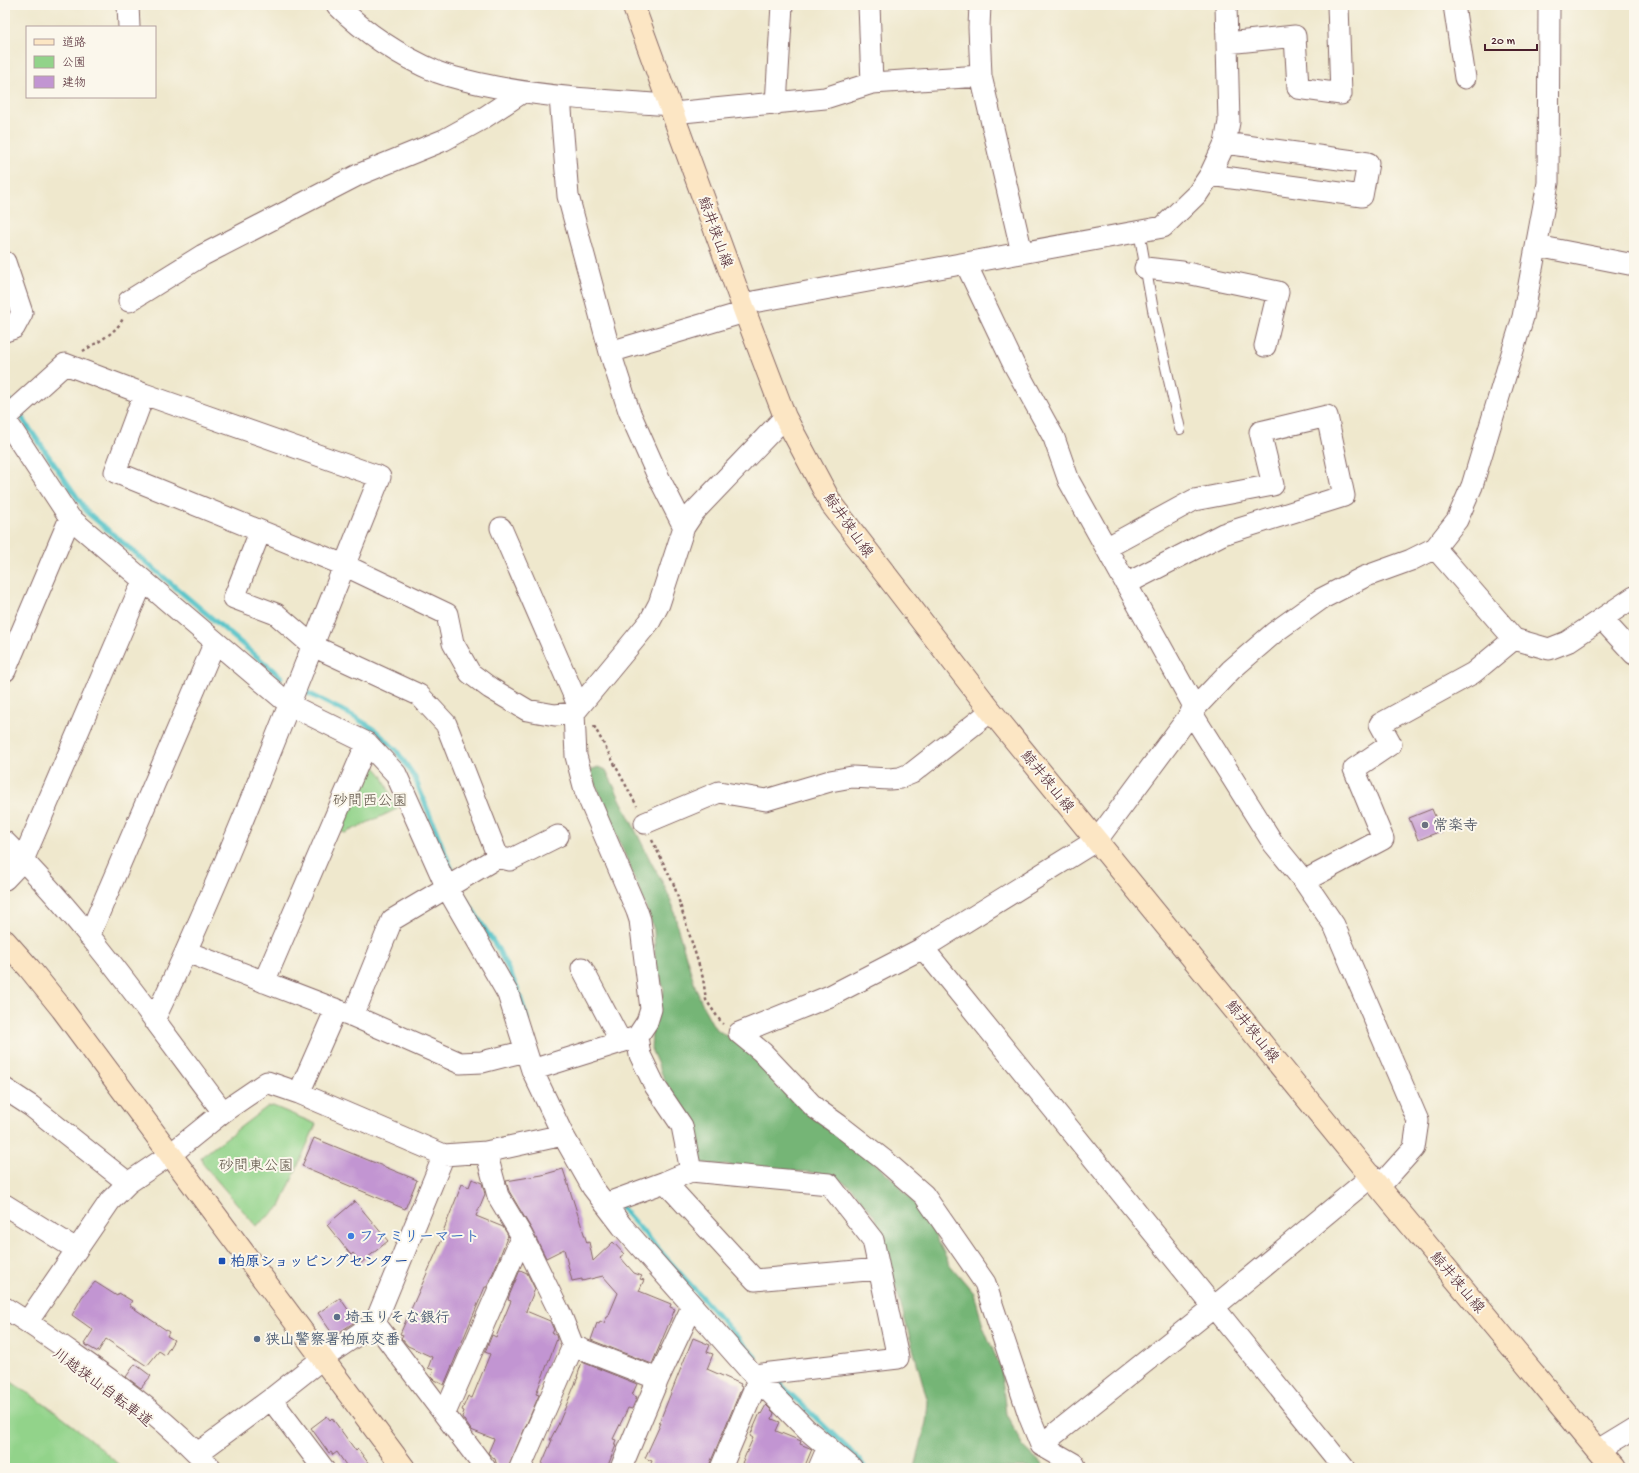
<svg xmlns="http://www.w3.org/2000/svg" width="1639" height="1473" viewBox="0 0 1639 1473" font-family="'Gochi Hand','Klee One',sans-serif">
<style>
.built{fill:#e1d4f4}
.green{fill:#92d38a;stroke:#6e795a}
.forest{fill:#75b576;stroke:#606a50}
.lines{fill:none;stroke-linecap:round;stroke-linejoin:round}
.stream{stroke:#53c2c8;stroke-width:5}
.building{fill:#c295d2}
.lane-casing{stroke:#846564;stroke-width:12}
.street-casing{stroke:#846564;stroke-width:23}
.secondary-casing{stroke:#846564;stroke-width:24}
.path{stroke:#846564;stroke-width:2.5;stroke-dasharray:3 3;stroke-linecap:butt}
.lane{stroke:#fff;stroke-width:10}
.street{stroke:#fff;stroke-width:21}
.secondary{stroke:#fce6c4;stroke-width:22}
.worship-dot{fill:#6b7280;stroke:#fbf7ec;stroke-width:1.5}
.shop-dot{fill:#3f7fe0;stroke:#fbf7ec;stroke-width:1.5}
.transit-dot{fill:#1a4fb4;stroke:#fbf7ec;stroke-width:1.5}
.service-dot{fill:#5c6f8a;stroke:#fbf7ec;stroke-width:1.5}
.labels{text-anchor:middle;stroke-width:4;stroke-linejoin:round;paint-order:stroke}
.street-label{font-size:15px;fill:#4a1f2b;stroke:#fbf7ec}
.park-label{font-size:15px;fill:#605548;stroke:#fbf7ec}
.worship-label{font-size:15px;font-weight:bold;fill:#5b616d;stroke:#fbf7ec;text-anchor:start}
.shop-label{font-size:15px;font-weight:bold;fill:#366cbe;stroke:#fbf7ec;text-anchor:start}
.transit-label{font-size:15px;font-weight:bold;fill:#164399;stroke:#fbf7ec;text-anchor:start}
.service-label{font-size:15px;font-weight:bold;fill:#4e5e75;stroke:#fbf7ec;text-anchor:start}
</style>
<rect width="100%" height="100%" fill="#fbf7ec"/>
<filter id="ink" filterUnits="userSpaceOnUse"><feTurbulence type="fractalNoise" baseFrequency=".025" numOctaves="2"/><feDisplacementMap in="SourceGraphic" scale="8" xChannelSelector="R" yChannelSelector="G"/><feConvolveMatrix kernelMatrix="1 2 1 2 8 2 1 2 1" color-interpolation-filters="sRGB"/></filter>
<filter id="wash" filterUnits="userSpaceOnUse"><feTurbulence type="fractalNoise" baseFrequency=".012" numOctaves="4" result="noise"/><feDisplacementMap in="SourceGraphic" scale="16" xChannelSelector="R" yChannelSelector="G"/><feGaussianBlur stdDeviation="0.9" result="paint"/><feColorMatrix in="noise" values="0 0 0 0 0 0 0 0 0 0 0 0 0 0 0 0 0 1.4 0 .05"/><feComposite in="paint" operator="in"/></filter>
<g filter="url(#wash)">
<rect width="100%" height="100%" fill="#efe8cd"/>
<path class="built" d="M5,275L17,314L5,327Z"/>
<path class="green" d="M364,765L375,767L382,775L397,809L345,833L336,830Z
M273,1106L316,1124L280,1207L256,1226L203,1164L201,1157L267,1107Z
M5,1378C46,1404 87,1434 122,1468H5Z"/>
<path class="forest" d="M598,767L606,770L651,862L665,887L673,906L679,933L696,989L705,1010L714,1027L733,1041L750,1050L895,1181L925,1215L950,1265L974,1293L983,1326L1001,1369L1006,1414L1023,1446L1046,1468H915L926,1422L928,1402L899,1299L874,1215L850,1186L835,1178L810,1172L784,1171L701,1163L697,1152L692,1119L679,1101L669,1090L651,1049L652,1030L664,990L655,963L654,930L641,894L590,770Z"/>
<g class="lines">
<path class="stream" d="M5,395L13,406
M18,412L88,513L281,677
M302,690L351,715L374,729L396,750L414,776L453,873
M461,892L498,949L517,987L527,1019
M620,1206L755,1357
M775,1379L860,1460L865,1468"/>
</g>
<g id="blocks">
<path class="building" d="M1432,809L1441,831L1418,840L1409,818Z
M314,1138L417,1180L405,1209L302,1166Z
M563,1169L587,1243L589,1242L593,1261L613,1242L624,1254L620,1257L634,1273L642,1276L640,1279L644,1280L639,1291L671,1304L670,1307L675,1309L652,1364L591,1340L597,1323L599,1324L600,1321L604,1323L607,1317H608L618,1293L603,1276L582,1281V1279L572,1281L564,1249L546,1258L532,1230L509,1191L506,1181L542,1175Z
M472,1179L482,1183L485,1194L476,1216L503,1227L508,1235L498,1261L487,1287H485L444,1385L434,1380L431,1377L434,1370L428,1368L432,1357L408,1346L401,1338L403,1335L400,1334L444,1235L442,1234L462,1184L469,1187Z
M355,1201L388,1241L361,1263L353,1253L351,1255L327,1225Z
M520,1270L527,1273L535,1289L526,1311L550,1321L554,1330L552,1333L556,1335L557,1339L536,1394L539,1395L508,1468H501L497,1466L495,1459L488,1453L494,1439L471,1430L462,1417L464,1411L462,1410L468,1396L472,1398L490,1354L485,1352L492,1335L496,1337L511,1301L508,1300L509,1296Z
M95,1282L117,1296L119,1293L132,1301L129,1305L169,1332L167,1336L174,1340L165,1355L159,1351L147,1366L106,1339L98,1352L84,1344L93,1330L72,1315L82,1297Z
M340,1298L356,1321L334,1336L318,1313Z
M693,1338L710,1345L707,1352L713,1354L707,1369L741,1384L740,1386L742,1387L708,1468H649L652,1461L645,1458L661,1423H659Z
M582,1362L637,1384L632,1395L637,1397L632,1409L628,1408L613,1439L616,1440L614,1445H616L607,1468H540L552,1440H550L558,1425L578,1377H577Z
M135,1364L151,1376L141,1388L126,1377Z
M766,1405L774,1413L772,1419L780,1422L776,1431L801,1441L800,1444L812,1449L804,1468H752L742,1463L753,1438L750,1436L760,1413L761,1414Z
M327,1416L330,1420L332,1418L356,1451L358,1449L372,1468H348L337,1452L333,1455L331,1452L329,1453L311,1428Z"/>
</g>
</g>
<g filter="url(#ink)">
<use href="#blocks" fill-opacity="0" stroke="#846564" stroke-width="1"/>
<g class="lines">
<defs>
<path id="lane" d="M1139,231L1153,310L1180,429"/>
<path id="street" d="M128,5L129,27
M337,5C365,33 400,56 437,72C456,79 476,83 496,87C553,98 612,101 670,105
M869,5L872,83
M980,5L979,27L981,76L1022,253
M1454,5L1465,78
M1227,43L1295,36L1298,88L1341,94L1338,5
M560,97L568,196L610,352L629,411L657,474L684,527
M776,104L782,5
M673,113L825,98L872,83L981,76
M1210,175L1362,196L1368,163L1225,143
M1537,246L1634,265
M5,262L22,313L14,328L5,331
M966,264L1014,365L1054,438L1069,481L1195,708
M1145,268L1182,272L1278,292L1265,346
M129,301L203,255L358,175L444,140L482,119L523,92
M742,304L1163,227L1198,193L1210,175L1225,143L1229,122L1226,5
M610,352L745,312
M144,394L115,472L344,565L447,614L453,643L470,673L490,688L527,710L555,715L574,713
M5,418L65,364L144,394L380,477C306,658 239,843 154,1020
M5,419L70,518L290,705L367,743L396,774L447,888L508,994L532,1070L563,1135L593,1188L622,1226L758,1380L806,1429L852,1468
M501,528L579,707
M260,532L234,598L276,614L313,646L419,695L446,724L498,857L392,920L353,1016
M1106,548L1194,500L1273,485L1260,432L1327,416L1344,496L1223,534L1126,584
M1435,548L1514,639L1549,649L1567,642L1634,597
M1602,619L1634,654
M5,671L70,518
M1191,712L1273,843L1304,881L1334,925L1418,1121L1414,1148L1379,1187
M645,823L719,792L766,800L830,781L852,777L889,779L900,778L912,773L991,711
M5,842C87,923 154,1020 223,1112
M498,857L510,860L558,836
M5,879L23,860L143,581
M1304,881L1383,839L1354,769L1391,744L1380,724L1473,673L1514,639
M89,936L215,642
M923,948L1344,1468
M187,952L353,1016L460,1063L482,1062L526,1051
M582,968L621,1042
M264,982L367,743
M637,1037L640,1055L655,1086L682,1126L691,1171L829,1184L873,1240L898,1358L754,1375
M532,1070L637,1037L647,1022L651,1009L640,920L637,911L585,790L576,756L574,713L650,621L659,604L684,527L694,512L785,417
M5,1089L31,1106L128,1183
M299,1093L336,1009
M486,1152L498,1196L522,1236L560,1313L573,1346L520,1468
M444,1155L375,1323L485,1468
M691,1171L665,1182L755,1280L879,1269
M605,1204L665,1182
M5,1205L76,1249
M5,1308C30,1323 54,1340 78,1357C126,1390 172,1425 211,1468
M28,1321L110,1201L128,1183L171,1154L223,1112L267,1082L299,1093L444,1155L486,1152L563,1135
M573,1346L658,1379
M271,1399L323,1468
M445,1413L522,1236
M1041,1445L1214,1307L1372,1176
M1598,1450L1634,1428
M198,1453L271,1399L323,1358L375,1323
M621,1468L658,1379L692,1307
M721,1468L758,1380
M819,1468L828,1447
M1076,1468L1074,1464L1041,1445L1030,1418L985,1283L924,1195L884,1160L839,1125L815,1108L762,1052L739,1033L830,996L923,948L1097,840L1195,708L1231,670L1275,632L1321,599L1364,577L1411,560L1435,548L1457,520L1472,486L1523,317L1548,183L1549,5"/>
<path id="secondary" d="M633,5L745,312L785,417L832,505L991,711L1379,1187L1612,1468
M5,941L29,968L62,1009L404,1468"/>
</defs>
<use href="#lane" class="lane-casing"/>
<use href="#street" class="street-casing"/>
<use href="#secondary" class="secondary-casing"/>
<path class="path" d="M83,351C96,343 117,333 123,318
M594,726L637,806
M652,840L674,885L703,978L706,1000L721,1022L723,1024"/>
<use href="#lane" class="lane"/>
<use href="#street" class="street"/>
<use href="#secondary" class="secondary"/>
</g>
</g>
<circle class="worship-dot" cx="1425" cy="825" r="4"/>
<circle class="shop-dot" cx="351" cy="1236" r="4"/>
<rect class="transit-dot" x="218" y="1257" width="8" height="8" rx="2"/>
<g class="service-dot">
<circle cx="337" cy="1317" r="4"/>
<circle cx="257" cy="1339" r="4"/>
</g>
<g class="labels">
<g class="street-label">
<text transform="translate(716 232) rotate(70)" y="5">鯨井狭山線</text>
<text transform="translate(849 525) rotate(55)" y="5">鯨井狭山線</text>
<text transform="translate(1048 781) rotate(51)" y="5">鯨井狭山線</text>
<text transform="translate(1253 1031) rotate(51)" y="5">鯨井狭山線</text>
<text transform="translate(1458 1282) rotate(50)" y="5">鯨井狭山線</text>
<text transform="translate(103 1387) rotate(37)" y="5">川越狭山自転車道</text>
</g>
<g class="park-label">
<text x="370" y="805">砂間西公園</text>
<text x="256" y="1170">砂間東公園</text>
</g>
<g class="worship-label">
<text x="1433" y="830">常楽寺</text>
</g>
<g class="shop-label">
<text x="359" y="1241">ファミリーマート</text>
</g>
<g class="transit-label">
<text x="230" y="1266">柏原ショッピングセンター</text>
</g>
<g class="service-label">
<text x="345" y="1322">埼玉りそな銀行</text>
<text x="265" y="1344">狭山警察署柏原交番</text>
</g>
</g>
<rect width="1639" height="1473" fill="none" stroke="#fbf7ec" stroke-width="20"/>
<rect x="26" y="26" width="130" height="72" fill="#fbf7ec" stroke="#b4a19f"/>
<rect x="34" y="39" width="20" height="6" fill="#fce6c4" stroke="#b4a19f"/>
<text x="62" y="46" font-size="12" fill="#4a1f2b">道路</text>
<rect x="34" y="56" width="20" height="12" fill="#92d38a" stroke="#b4a19f"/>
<text x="62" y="66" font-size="12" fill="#4a1f2b">公園</text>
<rect x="34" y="76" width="20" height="12" fill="#c295d2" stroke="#b4a19f"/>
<text x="62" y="86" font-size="12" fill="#4a1f2b">建物</text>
<path d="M1485 44v6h52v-6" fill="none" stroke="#4a1f2b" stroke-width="2"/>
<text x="1491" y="44" font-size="12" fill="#4a1f2b" stroke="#fbf7ec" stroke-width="3" paint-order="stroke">20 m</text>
</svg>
